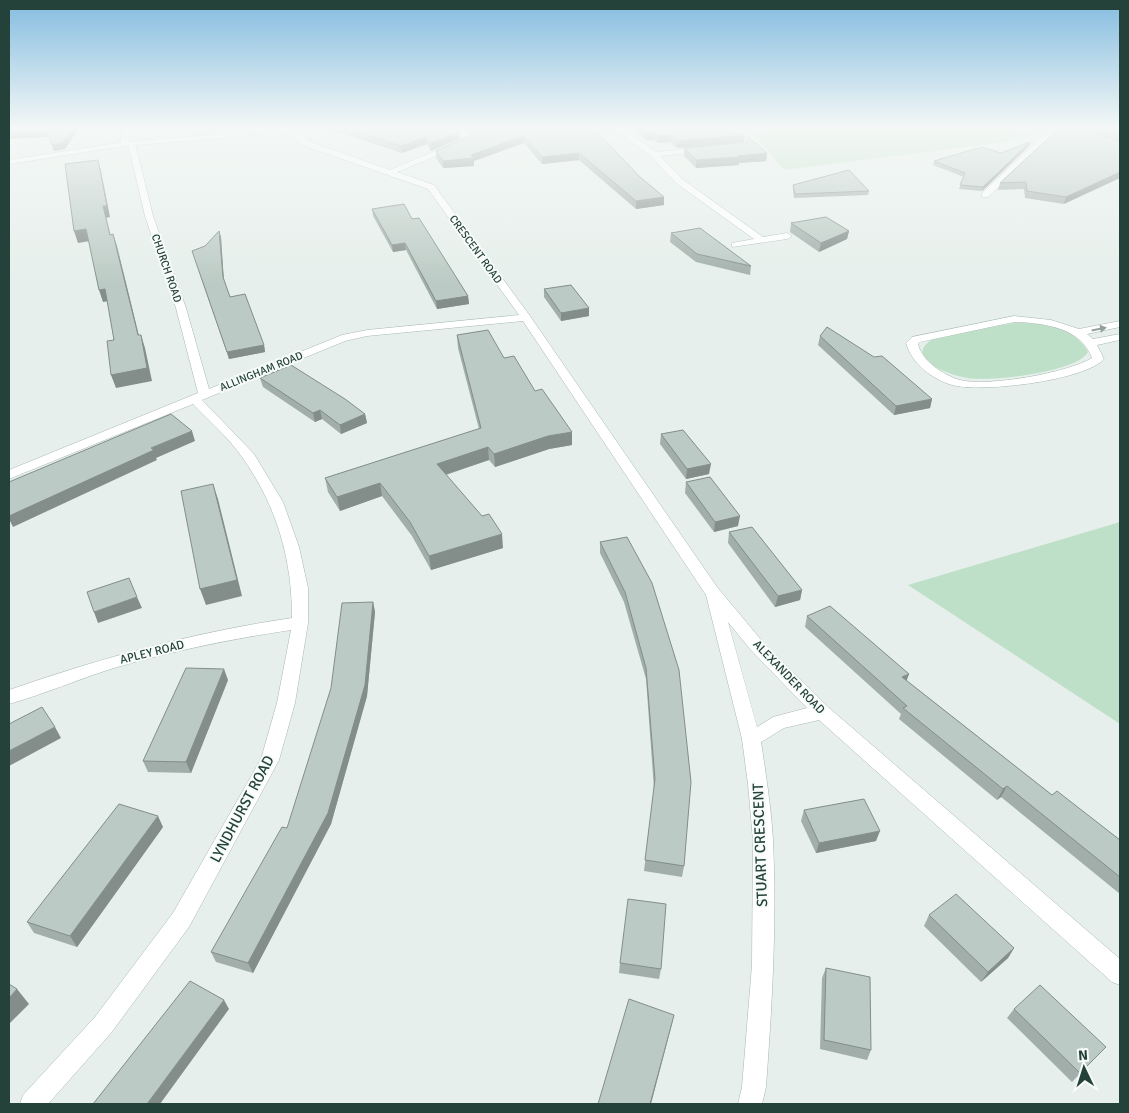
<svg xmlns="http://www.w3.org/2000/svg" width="1129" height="1113" viewBox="0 0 1129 1113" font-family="Signika,sans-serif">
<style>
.green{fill:#bfe0c8}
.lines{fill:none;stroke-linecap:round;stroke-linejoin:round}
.street-casing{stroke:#a8b8b2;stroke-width:1}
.secondary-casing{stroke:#a4bbb3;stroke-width:1}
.street{fill:#fff;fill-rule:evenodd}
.secondary{fill:#fff;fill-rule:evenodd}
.wall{fill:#a1aea9}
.shaded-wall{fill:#838d89}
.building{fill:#bbcac4;stroke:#838d89}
.oneway{fill:#92a09c}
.labels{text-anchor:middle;stroke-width:4;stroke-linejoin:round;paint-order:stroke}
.far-street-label{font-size:11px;fill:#24423a;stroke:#f7fbf9}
.street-label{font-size:12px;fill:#24423a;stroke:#f7fbf9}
.near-street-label{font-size:15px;fill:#24423a;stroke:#f7fbf9}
</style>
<rect width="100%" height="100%" fill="#e6efeb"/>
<path class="green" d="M747,128H1050L1049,131L998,143L784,170Z
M1014,323C1039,323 1075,326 1088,352C1078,372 990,382 968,378C948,375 899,357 936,337Z
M1120,522V724L908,585Z"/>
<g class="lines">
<defs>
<path id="street" d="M123,128H131L128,142L135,143L153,216L186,308L209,389L342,335L367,330L519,315L428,189L305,146L281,128H290L311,142L390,170L461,140L462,136L454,128H462L470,135L468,143L397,172L434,185L530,316L717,587L762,641L828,707L1120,959V985L1112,982L819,720L784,728L761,742C766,775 771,807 773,840C777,923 772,1005 766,1087L762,1104H738L742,1087L752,965L753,840L748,784L742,739L706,595L523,321L367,336L345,341L202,400L254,454L283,502L299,547L308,588V623L295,703L279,760L189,927L111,1033L48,1104H20L23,1095L95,1017L173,913L261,759L277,703L291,630C231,639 172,651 114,668C79,679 44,694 9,704V690C101,658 195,632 292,618C292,559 277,506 242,457C229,438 209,421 193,404L9,479V470L198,393L176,308L145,216L128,144L124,146L120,144ZM728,622L750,649L807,708L773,717L757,727Z
M613,128H622L656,152L708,147L709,149L705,151L660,156L682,179L763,237L787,233L792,236L787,239L732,247V243L754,239L676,183L651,156Z
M1061,128L1071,129L1054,134L988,197H982V193L1049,130Z
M1014,316L1051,320L1079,329L1120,321V327L1087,334L1093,339L1120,334V340L1097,345L1104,359C1085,381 979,393 952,385C932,379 912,364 906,343L912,337ZM1014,322C1043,323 1081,327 1092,358C1067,373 988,387 960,380C943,375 922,361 918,344L920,342Z"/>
<path id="secondary" d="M265,128H283L235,137L124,146L9,164V160L124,142L235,133Z"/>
</defs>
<use href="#street" class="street-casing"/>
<use href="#secondary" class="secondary-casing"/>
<use href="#street" class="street"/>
<use href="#secondary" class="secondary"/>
</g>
<path class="wall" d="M334,128H458L459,130L460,137L459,139L431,151L427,144L402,153L335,131Z
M464,128H538L542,129V128H586L664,205L636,209L579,160L542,164L524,143L474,161V166L443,168L436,158V151L469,136L470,133Z
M634,128H737L744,142L677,148L670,142L658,143L654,140H645Z
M1079,128H1120V141Z
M1120,141L1064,204L1025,198L1024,189L998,190L1000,183Z
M1030,142L1029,146L982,191L959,189L964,177L933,165L934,161L1001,153Z
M684,148L767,153L766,161L739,163V165L696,168L684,156Z
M793,185L869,191L868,195L794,198L793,189Z
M372,209L468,296L469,304L437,309L406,250L393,252L373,216Z
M791,223L849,231L847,239L819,252L790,232Z
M219,231L221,237L224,281L230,297L264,345L265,352L229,359L192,251L205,246Z
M671,233L751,266L750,275L696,262L670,242Z
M544,289L589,316L561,321L544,297Z
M457,335L504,358L535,391L572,445L549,449L495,467L489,460L446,475L503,548L431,570L412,536L382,496L340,511L328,492L325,478L479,429L458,348Z
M820,336L932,399L930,408L894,415L818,345Z
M260,378L365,414L367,423L341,434L322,419L315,422L263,387Z
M661,434L709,474L686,479L660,444Z
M686,482L738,526L714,532L685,493Z
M729,532L802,590L800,600L775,607L728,543Z
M627,537L684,866L682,877L644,871L654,789L646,679L624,602L600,553V542Z
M373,602L375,612L367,696L331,824L253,973L216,962L211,952L287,828Z
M807,616L909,674L906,680L1052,795L1120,840V894L1001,797L997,800L899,719L901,714L805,627Z
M228,680L191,773L148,772L143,761Z
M804,810L876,841L816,853L801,821Z
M163,827L77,947L34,933L27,922Z
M929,915L1014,948L1008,958L981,982L924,926Z
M620,963L661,969L659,979L619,973Z
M826,968L871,1050L867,1060L820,1049L822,978Z
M1014,1009L1106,1047L1072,1082L1007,1018Z"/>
<path class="shaded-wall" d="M73,128H79L65,149L54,151L52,145Z
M459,130V139L431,151V143Z
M46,131L48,137L9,139V133Z
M654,132V140H645V133Z
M671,135L670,142L658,143V136Z
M745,135L744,142L677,148V141Z
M523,136L524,143L474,161V166L443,168V161L471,155Z
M426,137L427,144L402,153L401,146Z
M1030,142L1029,146L982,191L983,187Z
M579,153V160L542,164V157Z
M767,153L766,161L739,163V165L696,168V160Z
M98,160L101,171L110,217L106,218L114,247L103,206Z
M1120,172V178L1064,204L1066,197Z
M664,197V205L636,209V201Z
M86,229L90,241L78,243L74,231Z
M219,231L221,237L224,284L223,277Z
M849,231L847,239L819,252L821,243Z
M113,234L117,246L142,348L138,335Z
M405,243L406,250L393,252L392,245Z
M105,289L109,301L103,302L99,290Z
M468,296L469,304L437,309L436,301Z
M589,308V316L561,321V313Z
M141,335L145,348L152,381L116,388L111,375Z
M264,345L265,352L229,359L227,352Z
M932,399L930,408L894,415L896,406Z
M320,410L322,419L315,422L313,413Z
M365,414L367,423L341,434L340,425Z
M192,431L195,441L156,458L157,460L13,527L9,519V516L151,448Z
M572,432V445L549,449L495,467L494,454L548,436Z
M488,447L489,460L438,477L437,464Z
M711,464L709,474L686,479L687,469Z
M380,483L382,496L340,511L337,497Z
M213,484L218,499L242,596L206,605L200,589Z
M740,516L738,526L714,532L715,522Z
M502,534L503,548L431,570L429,556Z
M802,590L800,600L775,607L778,596Z
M137,597L142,608L98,623L94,612Z
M373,602L375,612L367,696L331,824L253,973L248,963Z
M224,669L228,680L191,773L186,762Z
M909,674L905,685L902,677Z
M55,727L61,738L9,766V751Z
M1007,786L1001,797L997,800L1003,789Z
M158,816L163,827L77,947L70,936Z
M880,831L876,841L816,853L819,843Z
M1014,948L1008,958L981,982L988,972Z
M17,989L29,1004L9,1024V998Z
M224,1000L229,1009L160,1104H147Z
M674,1015L672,1024L651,1104H650Z"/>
<path class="building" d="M9,128H73L63,143L52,145L46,131L9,133Z
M346,128H458L459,130V132L431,143L426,137L401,146Z
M471,128H538L543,129V128H586L588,130H595L640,177L664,197L636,201L579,153L542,157L523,136L471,155L474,158L443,161L436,151L469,136Z
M641,128H737L745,135L677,141L671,135L658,136L654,132L645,133Z
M1065,128H1075L1120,141V172L1066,197L1027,191L1026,182L1000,183L1055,132Z
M1100,128H1116L1120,130V134Z
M748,137L767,153L738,156L739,157L696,160L684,148L746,142Z
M1030,142L983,187L960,185L965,173L934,161L982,147L1001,153Z
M98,160L107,206H103L110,235L113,234L138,335H141L147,368L111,375L107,341L114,340L105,289L99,290L86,229L74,231L65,164Z
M849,170L869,191L795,194L793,185Z
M404,204L412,219L419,218L468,296L436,301L405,243L392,245L372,209Z
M826,217L849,231L821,243L791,223Z
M700,228L751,266L697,254L671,233Z
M219,231L223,277L230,297L245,294L264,345L227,352L192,251L205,246Z
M571,285L589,308L561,313L544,289Z
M827,327L874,357L882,356L932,399L896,406L820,336Z
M488,330L504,358L514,356L535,391L542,389L572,432L548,436L494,454L488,447L437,464L482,516L489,514L502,534L429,556L410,522L380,483L337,497L325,478L481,428L457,335Z
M291,365L345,399L365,414L340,425L320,410L313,413L260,378Z
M171,414L192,431L151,448L154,450L9,516V482Z
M683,430L711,464L687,469L661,434Z
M710,477L740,516L715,522L686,482Z
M213,484L237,580L200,589L181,491Z
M752,527L802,590L778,596L729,532Z
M627,537L652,583L679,670L691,782L684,866L645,860L655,779L646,668L625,592L600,542Z
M129,578L137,597L94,612L87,592Z
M373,602L365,685L328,813L248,963L211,952L282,827L287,828L331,688L342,603Z
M830,606L909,674L902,677L1052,795L1057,791L1120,840V877L1007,786L1003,789L903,708L907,706L807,616Z
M186,668L224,669L186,762L143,761Z
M42,707L55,727L9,751V724Z
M864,799L880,831L819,843L804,810Z
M119,804L158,816L70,936L27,922Z
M956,894L1014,948L988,972L929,915Z
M628,899L666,904L661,969L620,963Z
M826,968L870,977L871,1050L824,1040Z
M190,981L224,1000L147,1104H93Z
M9,984L17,989L9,998Z
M1040,985L1106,1047L1080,1073L1014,1009Z
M629,999L674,1015L650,1104H598Z"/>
<defs><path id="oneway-solid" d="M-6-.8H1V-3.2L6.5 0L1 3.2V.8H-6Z" transform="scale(1.25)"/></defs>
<use class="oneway" href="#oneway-solid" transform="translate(1099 329) rotate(-11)"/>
<linearGradient id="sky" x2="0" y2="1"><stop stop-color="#84bce0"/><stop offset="0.45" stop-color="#f4f8f6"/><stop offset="1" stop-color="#f4f8f6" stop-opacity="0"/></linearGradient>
<rect width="1129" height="284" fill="url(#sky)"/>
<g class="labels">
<g class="far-street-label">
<text transform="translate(476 249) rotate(54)" y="4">CRESCENT ROAD</text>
<text transform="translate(167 268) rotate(71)" y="4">CHURCH ROAD</text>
<text transform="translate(261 371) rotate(-22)" y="4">ALLINGHAM ROAD</text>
</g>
<g class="street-label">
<text transform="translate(152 652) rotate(-14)" y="4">APLEY ROAD</text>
<text transform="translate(789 677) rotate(46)" y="4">ALEXANDER ROAD</text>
</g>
<g class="near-street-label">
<text transform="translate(242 809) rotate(-62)" y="5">LYNDHURST ROAD</text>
<text transform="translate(760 845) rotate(-92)" y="5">STUART CRESCENT</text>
</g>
</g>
<rect width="1129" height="1113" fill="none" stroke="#24423a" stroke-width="20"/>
<g transform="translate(1084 1068) rotate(356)" stroke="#f7fbf9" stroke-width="4" paint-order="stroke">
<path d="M0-4L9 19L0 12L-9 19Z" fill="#24423a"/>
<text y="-8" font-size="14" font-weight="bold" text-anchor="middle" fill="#24423a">N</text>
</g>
</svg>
